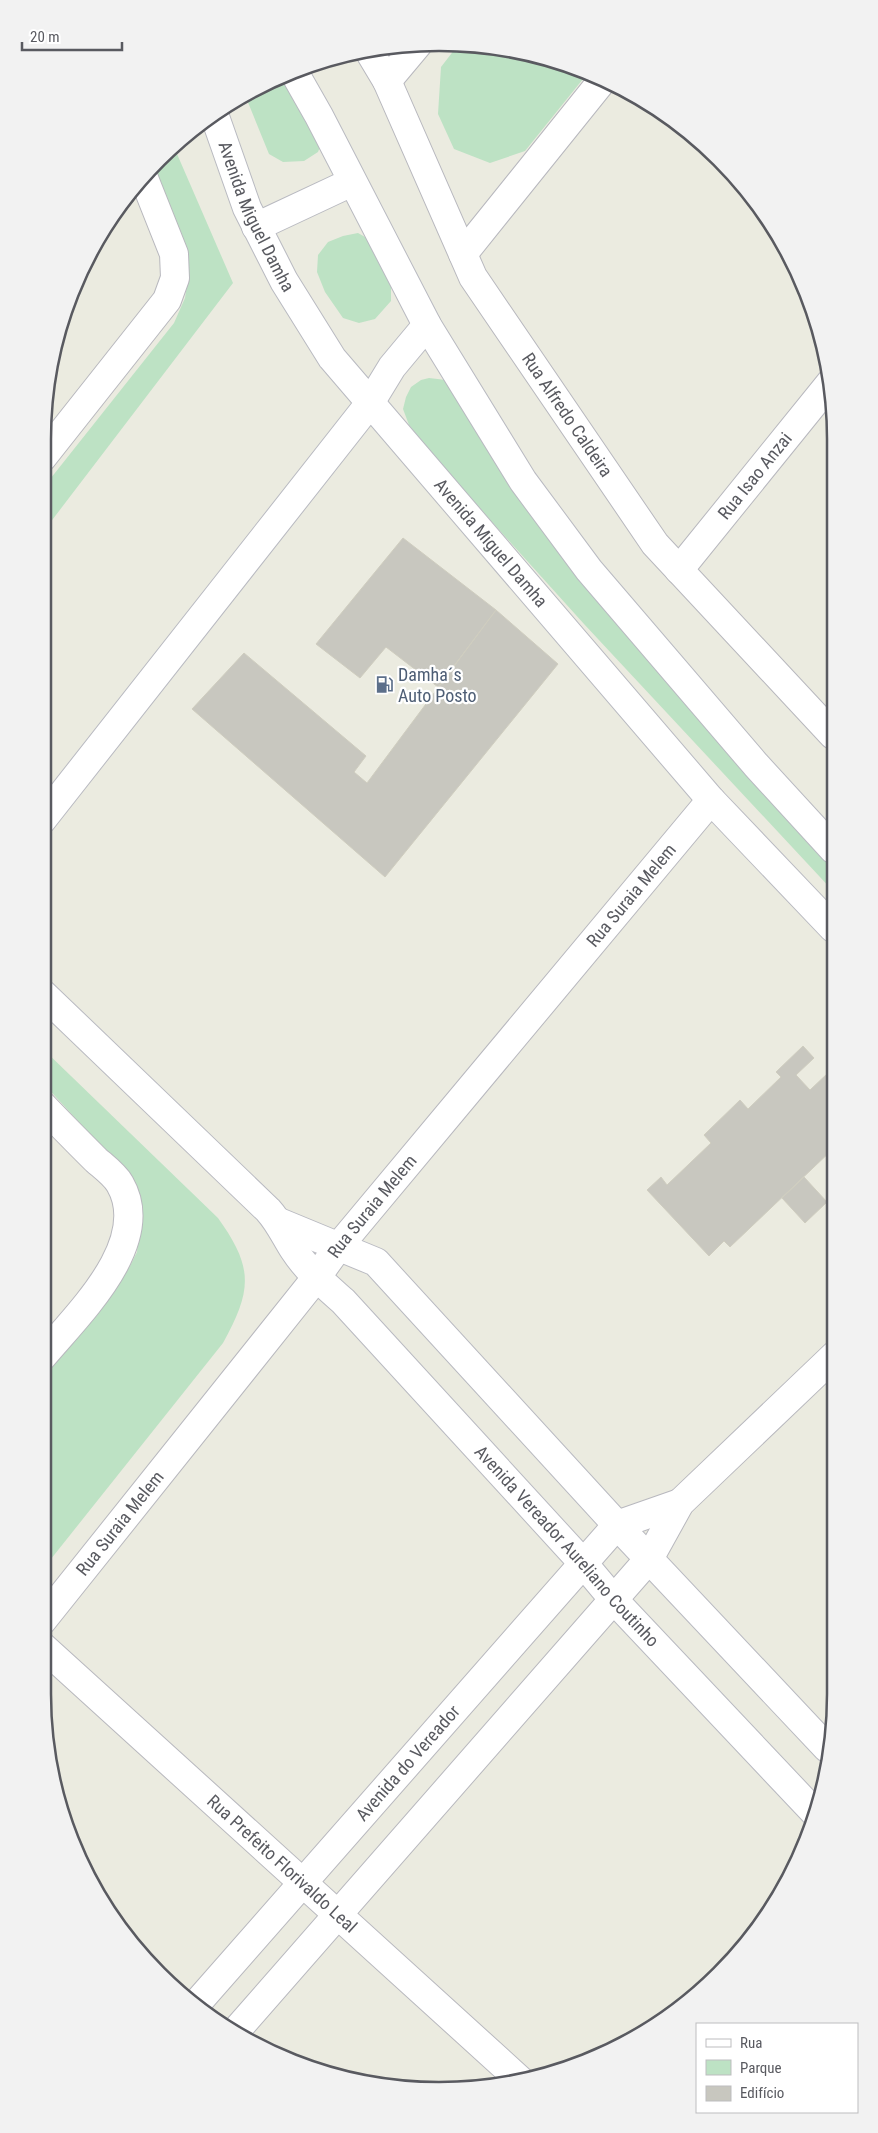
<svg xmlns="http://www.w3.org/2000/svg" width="878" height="2133" viewBox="0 0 878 2133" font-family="'Roboto Condensed',sans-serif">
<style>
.green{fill:#bde2c4}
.building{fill:#c8c7bf;stroke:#cfcdbf}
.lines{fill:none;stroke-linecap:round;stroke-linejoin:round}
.street-casing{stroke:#b8b8be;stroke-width:30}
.secondary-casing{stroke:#b9bac1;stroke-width:30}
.street{stroke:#fff;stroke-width:28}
.secondary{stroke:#fff;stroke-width:28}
.labels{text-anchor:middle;stroke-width:4.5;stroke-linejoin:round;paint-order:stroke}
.street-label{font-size:18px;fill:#595a60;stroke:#fff}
.service-label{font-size:18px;fill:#4e5e75;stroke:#fff;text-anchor:start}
.rim{fill:none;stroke:#595a60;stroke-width:2.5}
</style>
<rect width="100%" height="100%" fill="#ebebe0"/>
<path class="green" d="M458,45C502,46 548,55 587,74L525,151L490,163L454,149L438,114L441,67Z
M290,74L323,139L318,152L304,161L283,162L269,154L245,95L263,84Z
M174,147L233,283L43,532V488L174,323L185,298L188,279L150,169Z
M358,233L372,241L391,280V301L375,319L359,323L343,318L325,292L317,272L318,255L328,242L343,236Z
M429,378L446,380L833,861V891L584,624L445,470L409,425L403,409L406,397L411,387L421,380Z
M42,1048L218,1218C254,1268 252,1290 223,1343L43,1569V1379L116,1288L130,1266L137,1252L140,1215L121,1168L43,1083Z"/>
<path class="building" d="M403,538L496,610L438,687L386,647L360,678L316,644Z
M496,610L558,664L385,877L192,709L244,653L366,756L354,772L367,783Z
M803,1046L814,1058L796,1075L810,1090L828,1073L834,1080V1148L730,1247L724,1241L709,1256L647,1190L661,1177L667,1185L711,1143L704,1135L740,1100L748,1109L781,1077L776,1072Z
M804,1177L827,1202L805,1223L782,1198Z"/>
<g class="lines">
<defs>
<g id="street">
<path id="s1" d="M369,51L387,81L473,277L655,544L833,735"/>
<path d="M387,81L418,44"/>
<path d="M463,254L602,81"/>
<path d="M42,458L167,300L175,278L174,254L143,176"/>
<path id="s2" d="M679,570L831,382"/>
<path d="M42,1105C60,1124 78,1142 96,1160C104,1167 115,1175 120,1184C154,1243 77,1315 42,1357"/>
<path id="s3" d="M42,1621L316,1278L339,1246L711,800"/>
<path id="s4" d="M42,1646L521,2081"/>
<path id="s5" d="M198,2002L617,1525L680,1503"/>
<path d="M235,2032L649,1559L680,1503L835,1355"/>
</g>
<g id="secondary">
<path d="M294,72L319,116L427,325L523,481L589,570L756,765L833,849"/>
<path id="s6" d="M214,114L247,208L284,281L332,358L711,800L833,928"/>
<path d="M256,227L352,182"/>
<path d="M42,820L370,403L392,367L427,325"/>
<path id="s7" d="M42,993L268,1210C279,1222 285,1236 294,1250C307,1270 325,1285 343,1301L583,1563L614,1600L816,1814"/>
<path d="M279,1222L376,1262L617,1525L827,1748"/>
</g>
</defs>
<use href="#street" class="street-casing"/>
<use href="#secondary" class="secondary-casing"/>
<use href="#street" class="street"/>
<use href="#secondary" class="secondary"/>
</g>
<defs>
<symbol id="fuel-bare" viewBox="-9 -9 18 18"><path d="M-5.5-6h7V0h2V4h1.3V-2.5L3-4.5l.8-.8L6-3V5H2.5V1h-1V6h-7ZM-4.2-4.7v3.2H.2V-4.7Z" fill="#5c6f8a" stroke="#fff" stroke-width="2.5" paint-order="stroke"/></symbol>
</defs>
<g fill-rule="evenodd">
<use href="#fuel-bare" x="372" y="672" width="25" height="25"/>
</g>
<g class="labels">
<g class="street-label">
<text dy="6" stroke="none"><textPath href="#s6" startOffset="111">Avenida Miguel Damha</textPath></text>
<text dy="6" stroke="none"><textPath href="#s1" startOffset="416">Rua Alfredo Caldeira</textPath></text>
<text dy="6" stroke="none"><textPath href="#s2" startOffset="121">Rua Isao Anzai</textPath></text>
<text dy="6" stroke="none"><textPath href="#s6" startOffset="516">Avenida Miguel Damha</textPath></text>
<text dy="6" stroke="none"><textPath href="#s3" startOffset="935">Rua Suraia Melem</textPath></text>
<text dy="6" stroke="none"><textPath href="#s3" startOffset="530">Rua Suraia Melem</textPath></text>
<text dy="6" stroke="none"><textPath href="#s3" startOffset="125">Rua Suraia Melem</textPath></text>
<text dy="6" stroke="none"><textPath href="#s7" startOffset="764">Avenida Vereador Aureliano Coutinho</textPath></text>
<text dy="6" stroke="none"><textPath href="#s5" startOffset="318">Avenida do Vereador</textPath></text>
<text dy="6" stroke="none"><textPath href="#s4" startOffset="324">Rua Prefeito Florivaldo Leal</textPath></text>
</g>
<g class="service-label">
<text x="398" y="681">Damha´s<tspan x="398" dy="21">Auto Posto</tspan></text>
</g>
</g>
<path d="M0 0H878V2133H0ZM439 51H439A388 388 0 0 1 827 439V1694A388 388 0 0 1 439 2082H439A388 388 0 0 1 51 1694V439A388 388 0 0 1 439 51Z" fill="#f2f2f2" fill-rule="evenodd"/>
<path class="rim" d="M439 51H439A388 388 0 0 1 827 439V1694A388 388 0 0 1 439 2082H439A388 388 0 0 1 51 1694V439A388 388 0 0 1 439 51Z"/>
<rect x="696" y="2023" width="162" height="90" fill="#ffffff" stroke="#bdbdbf"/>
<rect x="706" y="2039" width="25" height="8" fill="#ffffff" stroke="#bdbdbf"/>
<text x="740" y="2048" font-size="15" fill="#595a60">Rua</text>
<rect x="706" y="2060" width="25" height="15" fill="#bde2c4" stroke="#bdbdbf"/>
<text x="740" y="2073" font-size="15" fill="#595a60">Parque</text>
<rect x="706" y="2086" width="25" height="15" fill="#c8c7bf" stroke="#bdbdbf"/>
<text x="740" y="2098" font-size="15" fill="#595a60">Edifício</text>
<path d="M22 42v8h100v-8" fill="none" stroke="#595a60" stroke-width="2.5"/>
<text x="30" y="42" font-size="15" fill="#595a60" stroke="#ffffff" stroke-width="4" paint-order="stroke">20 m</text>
</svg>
